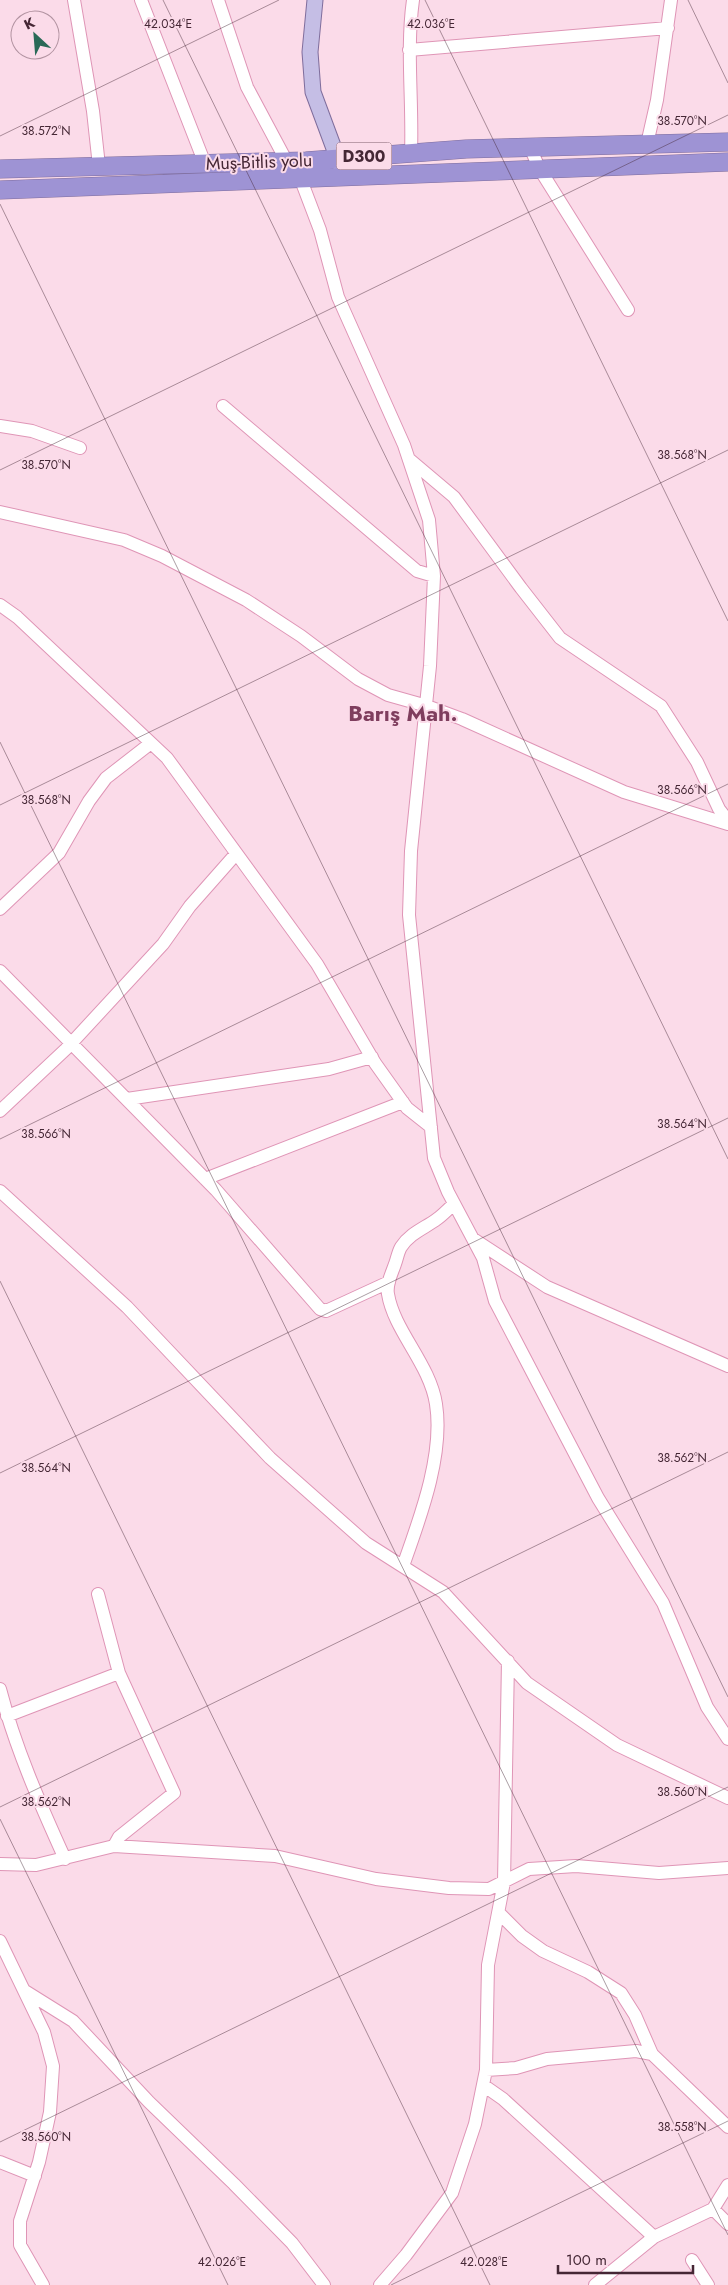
<svg xmlns="http://www.w3.org/2000/svg" width="728" height="2285" viewBox="0 0 728 2285" font-family="Jost,sans-serif">
<style>
.lines{fill:none;stroke-linecap:round;stroke-linejoin:round}
.minor-casing{stroke:#df95b6;stroke-width:14}
.major-casing{stroke:#7f6d9c;stroke-width:17}
.highway-casing{stroke:#7f6d9c;stroke-width:19}
.minor{stroke:#fff;stroke-width:12}
.major{stroke:#c5bee5;stroke-width:15}
.highway{stroke:#9e93d4;stroke-width:18}
.ticks{fill:none;stroke:#452735;stroke-width:1;stroke-opacity:0.45}
.labels{text-anchor:middle;stroke-width:4;stroke-linejoin:round;paint-order:stroke}
.shield{fill:#fbdbe9;stroke:#7c5d6b;stroke-width:1}
.shield-label{font-size:16px;font-weight:bold;fill:#452735}
.street-label{font-size:18px;fill:#452735;stroke:#fbdbe9}
.district-label{font-size:22px;font-weight:bold;fill:#7f3e5e;stroke:#fbdbe9}
.ticks-label{font-size:12px;text-anchor:middle;fill:#452735;stroke:#fbdbe9;stroke-width:4;stroke-linejoin:round;paint-order:stroke}
</style>
<rect width="100%" height="100%" fill="#fbdbe9"/>
<g class="lines">
<defs>
<path id="minor" d="M74,0L93,111L99,166
M141,0L205,164
M218,0L247,87L287,162
M409,50L668,28
M647,144L657,100L671,0
M530,147L539,168L628,310
M411,153C413,102 406,50 413,0
M303,171L301,180L320,230L338,297L404,445L429,520L434,576L430,666L411,851L409,915L434,1158L448,1192L483,1258L495,1301L598,1498L663,1603L707,1707L728,1739
M223,406L417,571L434,576
M0,426L32,431L80,448
M409,459L454,497L521,588L560,638L661,706L697,762L719,809L728,821
M0,512L124,540L162,556L246,600L301,636L358,679L388,695L427,706L462,719L624,792L728,824
M0,605L17,617L167,758L317,964L375,1063L407,1108L431,1127
M0,909L59,853L89,801L106,778L151,743
M0,971L216,1190L320,1309L326,1311L389,1282
M127,1099L329,1069L372,1057
M0,1111L66,1049L163,944L190,906L235,855
M205,1179L403,1102
M0,1191L127,1307L270,1458L366,1543L443,1592L527,1683L617,1745L728,1798
M475,1240L547,1287L728,1366
M403,1566C420,1518 444,1455 436,1404C430,1364 394,1331 388,1294C386,1284 392,1273 395,1264C397,1259 398,1252 401,1247C410,1233 425,1228 437,1219C443,1215 448,1209 454,1204
M98,1594L119,1673L174,1793L119,1837L114,1846
M0,1689C15,1747 40,1804 65,1859
M7,1716L119,1673
M0,1864L36,1865L114,1846L275,1856L376,1879L449,1888L489,1889L529,1869L576,1866L659,1873L728,1868
M499,1913L522,1936L543,1951L588,1972L621,1993L635,2015L652,2054L728,2127
M0,1941L44,2032L53,2066L50,2112L39,2162L20,2221V2245L43,2285
M25,1991L73,2021L149,2102L234,2184L292,2243L324,2285
M486,2070L516,2068L547,2059L636,2051L652,2054
M483,2085L503,2099L654,2237
M0,2162L35,2176
M713,2209L728,2224
M692,2260L708,2285
M380,2285L406,2255L452,2193L475,2124L486,2070L488,1965L504,1882L508,1661
M595,2285L654,2237L713,2209L728,2185"/>
<path id="major" d="M315,0L310,52L313,92L342,170"/>
<path id="highway" d="M0,169L306,161L466,149L728,142
M0,190C243,182 485,170 728,162"/>
</defs>
<use href="#minor" class="minor-casing"/>
<use href="#major" class="major-casing"/>
<use href="#highway" class="highway-casing"/>
<use href="#minor" class="minor"/>
<use href="#major" class="major"/>
<use href="#highway" class="highway"/>
</g>
<path class="ticks" d="M163,0L728,1159M425,0L728,621M688,0L728,83M0,136L279,0M0,204L728,1697M0,470L728,115M0,742L728,2235M0,805L728,450M0,1139L728,784M0,1281L490,2285M0,1473L728,1118M0,1807L728,1452M0,1819L228,2285M0,2142L728,1787M391,2285L728,2121"/>
<g class="labels">
<rect class="shield" x="336.5" y="142.5" width="55" height="27" rx="4"/>
<g class="shield-label">
<text x="364" y="162">D300</text>
</g>
<g class="street-label">
<text transform="translate(259 162) rotate(-2)" y="6">Muş-Bitlis yolu</text>
</g>
<g class="district-label">
<text x="403" y="721">Barış Mah.</text>
</g>
</g>
<g class="ticks-label">
<text x="168" y="28">42.034°E</text>
<text x="431" y="28">42.036°E</text>
<text x="682" y="125">38.570°N</text>
<text x="46" y="135">38.572°N</text>
<text x="682" y="459">38.568°N</text>
<text x="46" y="469">38.570°N</text>
<text x="682" y="794">38.566°N</text>
<text x="46" y="804">38.568°N</text>
<text x="682" y="1128">38.564°N</text>
<text x="46" y="1138">38.566°N</text>
<text x="682" y="1462">38.562°N</text>
<text x="46" y="1472">38.564°N</text>
<text x="682" y="1796">38.560°N</text>
<text x="46" y="1806">38.562°N</text>
<text x="682" y="2131">38.558°N</text>
<text x="46" y="2141">38.560°N</text>
<text x="222" y="2266">42.026°E</text>
<text x="484" y="2266">42.028°E</text>
</g>
<g transform="translate(35 35) rotate(334)"><circle r="24" fill="#fbdbe9" stroke="#b293a1"/>
<path d="M0-4L9 19L0 12L-9 19Z" fill="#2a6957"/>
<text y="-8" font-size="14" font-weight="bold" text-anchor="middle" fill="#452735">K</text>
</g>
<path d="M558 2265v8h135v-8" fill="none" stroke="#452735" stroke-width="2.5"/>
<text x="566" y="2265" font-size="15" fill="#452735" stroke="#fbdbe9" stroke-width="4" paint-order="stroke">100 m</text>
</svg>
